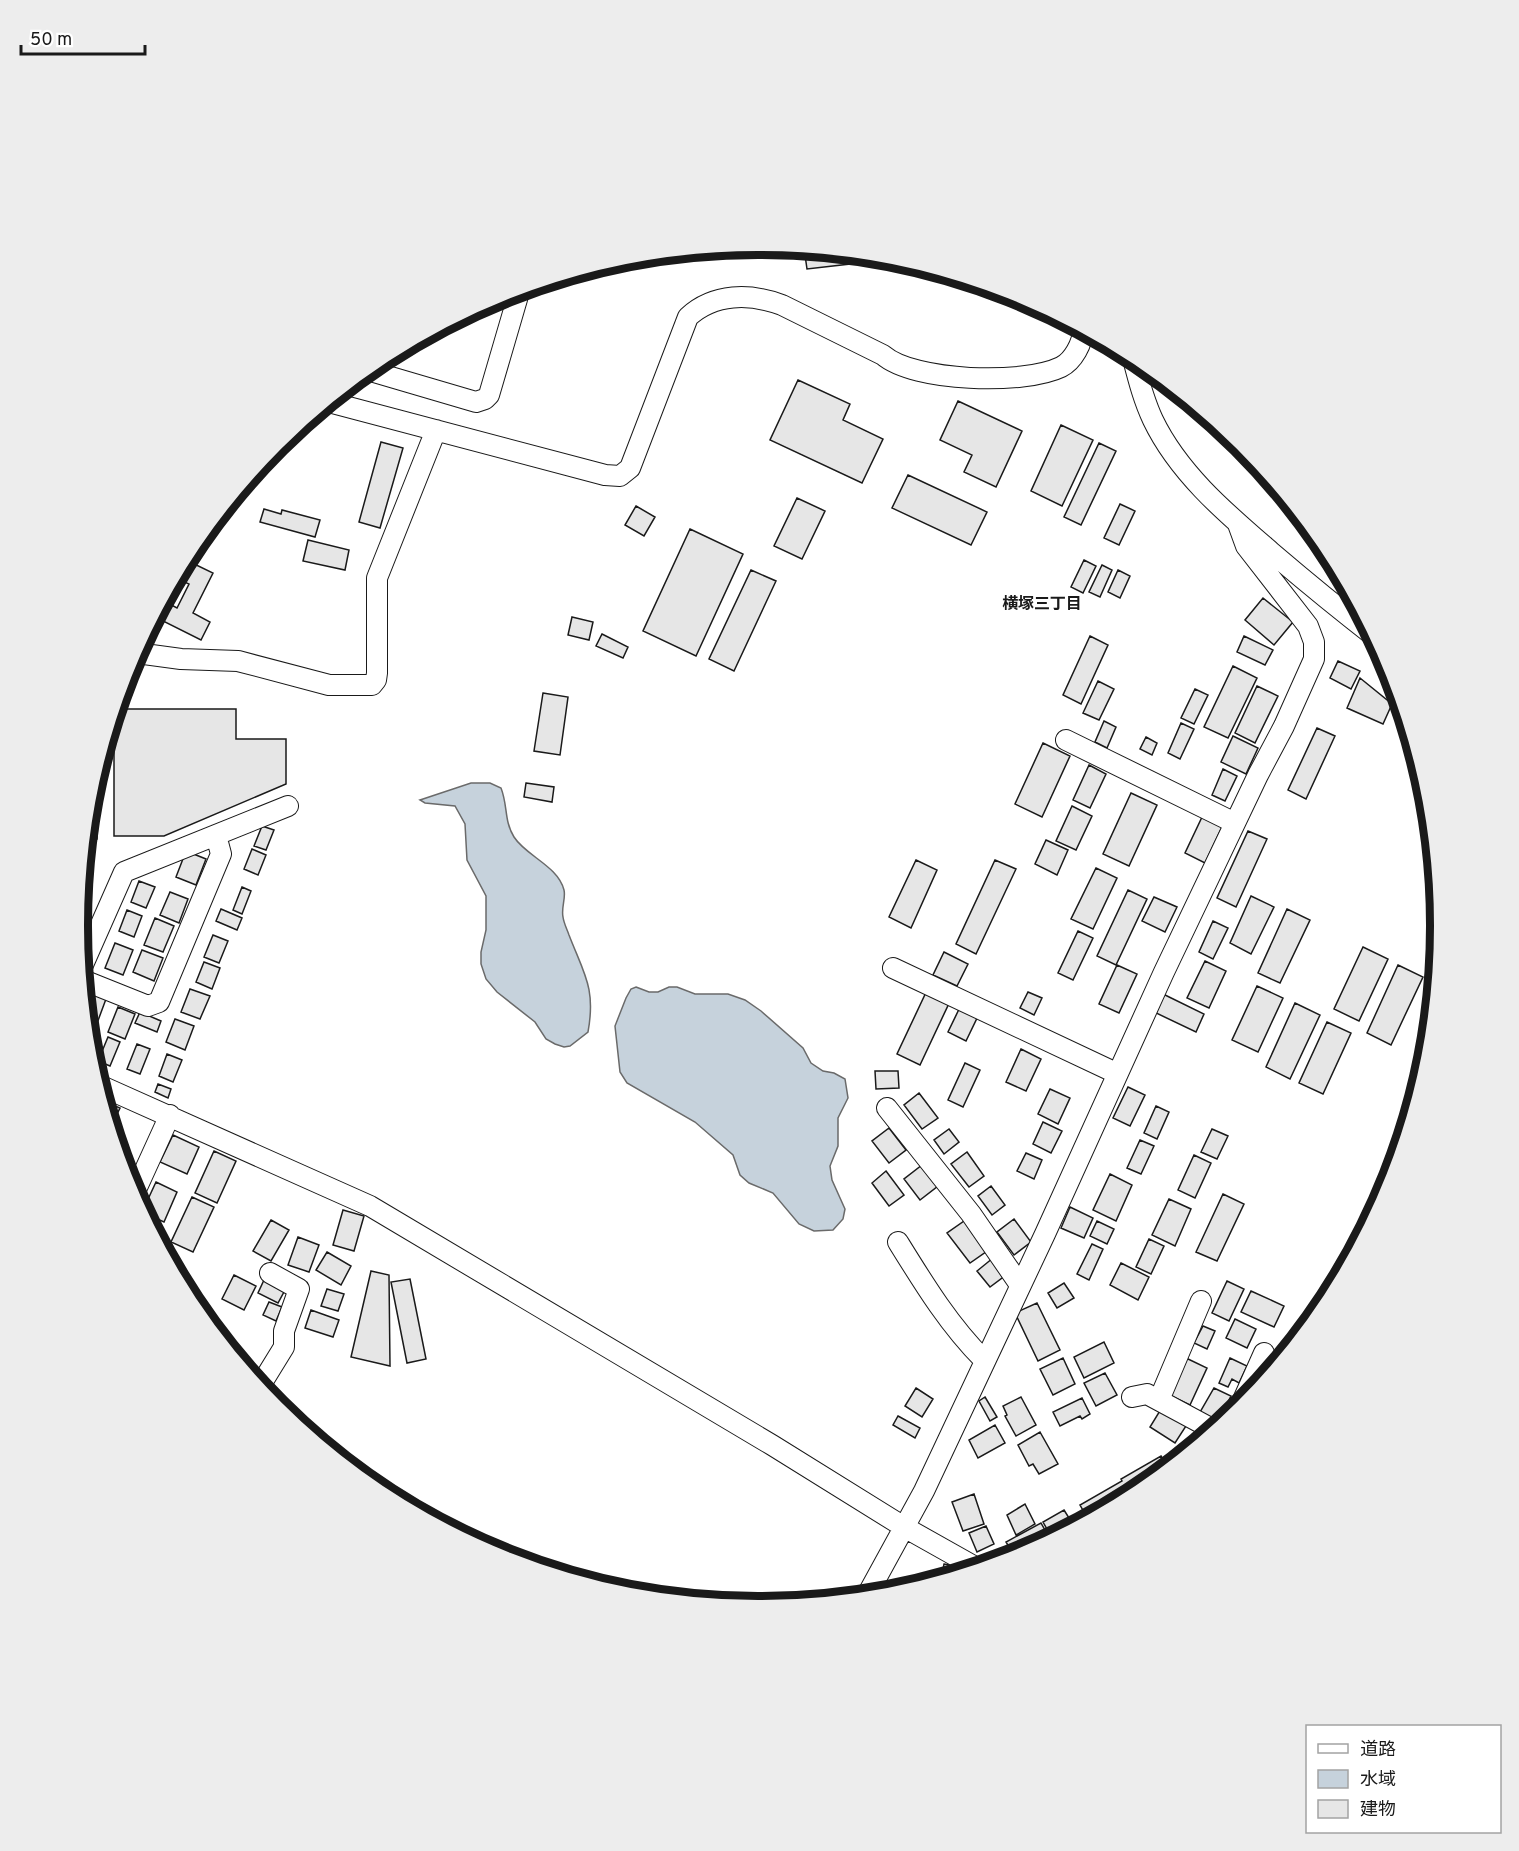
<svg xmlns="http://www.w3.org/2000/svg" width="1519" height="1851" viewBox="0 0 1519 1851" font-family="Overpass,'Noto Sans JP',sans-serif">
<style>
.water{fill:#c6d2dc;stroke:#6a6a6a;stroke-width:1.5}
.building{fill:#e6e6e6;stroke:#1a1a1a;stroke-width:1.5}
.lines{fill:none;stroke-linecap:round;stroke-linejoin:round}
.minor-casing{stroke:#1a1a1a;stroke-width:22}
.minor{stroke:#fff;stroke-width:20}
.labels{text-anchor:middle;stroke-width:4.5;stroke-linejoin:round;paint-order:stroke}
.neighbourhood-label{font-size:16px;font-weight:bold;fill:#1a1a1a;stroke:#fff}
.rim{fill:none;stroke:#1a1a1a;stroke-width:8}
</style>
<rect width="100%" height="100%" fill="#fff"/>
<path class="water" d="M471,783H490L501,788C508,806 504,821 514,837C526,856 558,866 564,890C566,898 561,908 563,917C564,924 567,929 569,935C584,974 596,988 588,1032L570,1046L564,1047L555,1044L546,1039L535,1022L497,992L486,979L481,964V952L486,930V896L467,860L465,824L455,806L425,803L420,800Z
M636,987L649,992H658L669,987H677L695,994H728L745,1000L761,1011L803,1048L811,1063L823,1071L834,1073L845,1079L848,1098L838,1118V1146L830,1166L832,1180L845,1209L843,1219L833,1230L814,1231L799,1224L773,1193L749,1183L740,1175L733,1155L695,1122L627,1083L620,1072L615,1026L626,998L631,989Z"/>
<path class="building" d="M804,248L849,253L850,264L807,269Z
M798,380L850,404L843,420L883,439L862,483L770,440Z
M958,401L1022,431L996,487L964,472L972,455L940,440Z
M1061,425L1093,440L1062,506L1031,491Z
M381,442L403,448L380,528L359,522Z
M1099,443L1116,451L1081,525L1064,517Z
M908,475L987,512L971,545L892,508Z
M797,498L825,511L802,559L774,546Z
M1120,504L1135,511L1119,545L1104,538Z
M636,506L655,517L644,536L625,525Z
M264,509L281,514L282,510L320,520L315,537L260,522Z
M690,529L743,554L696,656L643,631Z
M308,540L349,550L345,570L303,561Z
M186,560L213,573L193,613L210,622L201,640L155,617L164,601L177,608L189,584L176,578Z
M1084,560L1096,566L1083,593L1071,587Z
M1102,565L1112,570L1100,597L1089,592Z
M751,570L776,581L734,671L709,659Z
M1118,570L1130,576L1120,598L1108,592Z
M1263,598L1293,622L1274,645L1245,620Z
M572,617L593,622L589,640L568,635Z
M602,634L628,647L623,658L596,646Z
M1090,636L1108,645L1081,704L1063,695Z
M1244,636L1273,650L1265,665L1237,652Z
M1338,661L1360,671L1351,689L1330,678Z
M1233,666L1257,678L1228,738L1204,727Z
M1360,678L1392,704L1383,724L1347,708Z
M1098,681L1114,689L1099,720L1083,713Z
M1257,686L1278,696L1255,743L1235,733Z
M1195,689L1208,695L1194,724L1181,718Z
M543,693L568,697L560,755L534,751Z
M117,709H236V739H286V784L164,836H114V716Z
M1104,721L1116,727L1107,748L1095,742Z
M1181,723L1194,729L1180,759L1168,753Z
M1317,728L1335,736L1306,799L1288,790Z
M1233,736L1258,748L1246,774L1221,762Z
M1146,737L1157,743L1152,755L1140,749Z
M1043,743L1070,756L1042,817L1015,804Z
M1089,765L1106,774L1090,808L1073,800Z
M1223,769L1237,776L1225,801L1212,795Z
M1422,774L1427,790L1417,785Z
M526,783L554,787L552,802L524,797Z
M1131,793L1157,805L1129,866L1103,854Z
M1072,806L1092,816L1076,850L1056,841Z
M89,814L98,815L97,839H87Z
M1203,815L1223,825L1205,863L1185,853Z
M262,826L274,830L266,850L254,846Z
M1248,831L1267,839L1236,907L1217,898Z
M1046,840L1068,850L1057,875L1035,864Z
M252,849L266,855L258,875L244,869Z
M186,851L206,859L196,885L176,877Z
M916,860L937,870L911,928L889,917Z
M995,860L1016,869L976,954L956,944Z
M1096,868L1117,878L1093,929L1071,919Z
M139,881L155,887L146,908L131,902Z
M242,887L251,891L242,914L233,910Z
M1128,890L1147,899L1116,965L1097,956Z
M170,892L188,899L179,923L160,915Z
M1251,896L1274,907L1251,954L1230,943Z
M1154,897L1177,907L1165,932L1142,921Z
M221,909L242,918L237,930L216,921Z
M1287,909L1310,920L1280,983L1258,973Z
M127,910L142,916L134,937L119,931Z
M155,918L174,926L163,952L144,945Z
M1213,921L1228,928L1213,959L1199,952Z
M1078,931L1093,938L1073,980L1058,973Z
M213,935L228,941L219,963L204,957Z
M115,943L133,950L123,975L105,968Z
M1363,947L1388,959L1359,1021L1334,1009Z
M142,950L163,958L154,981L133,972Z
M944,952L968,964L957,986L933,975Z
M1205,961L1226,971L1209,1008L1187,998Z
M204,962L220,968L212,989L196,982Z
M1117,965L1137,974L1119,1013L1099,1004Z
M1398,965L1423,977L1391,1045L1367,1033Z
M929,986L952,997L920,1065L897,1054Z
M1257,986L1283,998L1258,1052L1232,1040Z
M190,989L210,996L200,1019L181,1012Z
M85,991L106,999L96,1026L88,1023Z
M1028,992L1042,998L1034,1015L1020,1008Z
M1161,993L1204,1014L1196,1032L1152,1011Z
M962,1003L980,1012L966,1041L948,1032Z
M1295,1003L1320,1015L1290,1079L1266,1067Z
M118,1007L135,1014L125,1039L108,1032Z
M140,1012L161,1021L157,1032L135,1023Z
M175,1019L194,1026L185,1050L166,1042Z
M1327,1022L1351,1033L1323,1094L1299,1083Z
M108,1037L120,1042L110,1066L98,1061Z
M137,1044L150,1049L140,1074L127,1069Z
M1021,1049L1041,1059L1026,1091L1006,1082Z
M167,1054L182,1060L173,1082L159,1076Z
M965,1063L980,1070L963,1107L948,1100Z
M875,1071H898L899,1088L876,1089Z
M158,1084L171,1089L168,1098L155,1092Z
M1128,1087L1145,1095L1130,1126L1113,1118Z
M1050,1089L1070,1098L1058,1124L1038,1114Z
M919,1093L938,1118L922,1129L904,1105Z
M104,1101L120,1108L112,1124L111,1123Z
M1156,1106L1169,1112L1157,1139L1144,1133Z
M1043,1122L1062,1131L1051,1153L1033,1144Z
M889,1128L906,1150L889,1163L872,1141Z
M949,1129L959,1142L944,1154L934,1140Z
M1212,1129L1228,1136L1217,1159L1201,1152Z
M173,1135L199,1147L187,1174L160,1162Z
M1140,1140L1154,1146L1141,1174L1127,1168Z
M214,1151L236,1161L217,1203L195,1193Z
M967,1152L984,1176L969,1187L951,1164Z
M1026,1153L1042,1160L1034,1179L1017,1171Z
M1194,1155L1211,1163L1195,1198L1178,1190Z
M922,1165L938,1186L920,1200L904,1179Z
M886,1171L904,1195L889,1206L872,1183Z
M1110,1174L1132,1185L1116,1221L1093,1210Z
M156,1182L177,1192L164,1222L144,1213L143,1210Z
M991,1186L1005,1205L992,1215L978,1196Z
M1223,1194L1244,1204L1217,1261L1196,1252Z
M192,1197L214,1207L193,1252L171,1242Z
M1169,1199L1191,1209L1175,1246L1152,1235Z
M1070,1207L1093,1218L1084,1238L1061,1228Z
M343,1210L364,1216L354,1251L333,1245Z
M967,1219L990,1249L970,1263L947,1233Z
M1014,1219L1031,1242L1014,1255L997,1232Z
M271,1220L289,1230L271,1261L253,1251Z
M1097,1221L1114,1229L1107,1244L1090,1236Z
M298,1237L319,1245L309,1272L288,1265Z
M1149,1239L1164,1246L1151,1274L1136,1267Z
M1092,1244L1103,1249L1089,1280L1077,1274Z
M327,1252L351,1266L341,1285L316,1270Z
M993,1258L1006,1275L990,1287L977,1271Z
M1121,1263L1149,1277L1138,1300L1110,1285Z
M371,1271L389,1275L390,1366L351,1357Z
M234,1275L256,1286L244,1310L222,1299Z
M410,1279L426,1359L407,1363L391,1282Z
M264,1280L285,1290L278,1303L258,1293Z
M1227,1281L1244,1289L1229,1321L1212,1313Z
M1064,1283L1074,1298L1057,1308L1048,1293Z
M327,1289L344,1294L338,1311L321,1306Z
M1251,1291L1284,1306L1274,1327L1241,1312Z
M269,1302L282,1307L276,1321L263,1315Z
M1037,1303L1060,1350L1038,1361L1015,1313Z
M311,1310L339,1320L333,1337L305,1328Z
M1235,1319L1256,1329L1247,1348L1226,1338Z
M1203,1326L1215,1331L1207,1349L1194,1343Z
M1104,1342L1114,1363L1084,1378L1074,1357Z
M1063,1358L1075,1384L1053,1395L1040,1369Z
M1186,1358L1207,1368L1190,1405L1169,1395Z
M1230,1358L1247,1366L1239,1383L1232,1379L1228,1387L1219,1383Z
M1105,1373L1117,1395L1096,1406L1084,1383Z
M916,1388L933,1399L922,1417L905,1406Z
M1214,1388L1231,1396L1217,1423L1199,1414Z
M985,1397L997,1417L990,1421L979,1401Z
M1021,1397L1036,1425L1016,1436L1005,1416L1007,1415L1003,1406Z
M1082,1398L1090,1414L1082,1419L1080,1416L1060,1426L1053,1412Z
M1161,1409L1186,1426L1175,1443L1150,1427Z
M898,1416L920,1428L915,1438L893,1425Z
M995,1425L1005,1443L978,1458L969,1440Z
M1040,1432L1058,1464L1039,1474L1033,1464L1029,1466L1018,1445Z
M1161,1456L1168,1468L1138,1492L1088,1519L1080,1505L1122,1481L1121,1479Z
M974,1494L984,1524L963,1531L952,1502Z
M1025,1504L1035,1524L1016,1535L1007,1515Z
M1064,1510L1074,1526L1052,1538L1043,1522Z
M1041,1523L1050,1539L1015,1557L1006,1542Z
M986,1526L994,1544L977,1552L969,1533Z
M944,1564L960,1567L958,1574L941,1579Z"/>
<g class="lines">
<defs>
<path id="minor" d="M1132,355C1138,378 1143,399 1153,420C1179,474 1227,514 1271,552C1305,581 1339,609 1374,636
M367,370L476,402L485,399L489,395L520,289
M329,402L605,475L620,476L630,468L688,317C714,293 750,293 782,305L883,355C914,382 1024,385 1061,367C1073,361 1083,343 1083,329
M137,651L144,654L181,659L238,661L329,685H372L376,680L377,673V578L436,430
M1066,740L1235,823
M82,967L124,872L288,806
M893,968L1116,1073
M83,980L148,1006L159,1002L221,854L216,835
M99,1085L370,1206L772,1445L904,1527L977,1568
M887,1108L971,1214L1020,1285
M134,1194L170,1115
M898,1242C924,1284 949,1325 984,1360
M260,1386L284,1347V1331L299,1289L270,1273
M1132,1397L1147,1394L1214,1430
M1159,1400L1201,1301
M1239,1409L1264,1353
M866,1597L924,1491L1045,1234L1164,972L1258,775L1284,726L1314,659V642L1308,626L1246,546L1238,524"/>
</defs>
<use href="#minor" class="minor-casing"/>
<use href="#minor" class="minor"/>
</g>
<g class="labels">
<g class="neighbourhood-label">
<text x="1042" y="609">横塚三丁目</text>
</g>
</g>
<path d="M0 0H1519V1851H0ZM758 255H760A670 670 0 0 1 1430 925V926A670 670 0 0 1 760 1596H758A670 670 0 0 1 88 926V925A670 670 0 0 1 758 255Z" fill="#ededed" fill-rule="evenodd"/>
<path class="rim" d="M758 255H760A670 670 0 0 1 1430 925V926A670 670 0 0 1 760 1596H758A670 670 0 0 1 88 926V925A670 670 0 0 1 758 255Z"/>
<rect x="1306" y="1725" width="195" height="108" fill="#ffffff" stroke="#a3a3a3" stroke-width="1.5"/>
<rect x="1318" y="1744" width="30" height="9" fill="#ffffff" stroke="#a3a3a3" stroke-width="1.5"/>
<text x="1360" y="1755" font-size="18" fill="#1a1a1a">道路</text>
<rect x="1318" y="1770" width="30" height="18" fill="#c6d2dc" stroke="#a3a3a3" stroke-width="1.5"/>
<text x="1360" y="1785" font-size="18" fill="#1a1a1a">水域</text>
<rect x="1318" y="1800" width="30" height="18" fill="#e6e6e6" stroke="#a3a3a3" stroke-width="1.5"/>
<text x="1360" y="1815" font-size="18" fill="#1a1a1a">建物</text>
<path d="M21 45v9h124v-9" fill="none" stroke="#1a1a1a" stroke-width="3"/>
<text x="30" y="45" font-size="18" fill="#1a1a1a" stroke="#ffffff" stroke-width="4.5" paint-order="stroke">50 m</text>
</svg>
